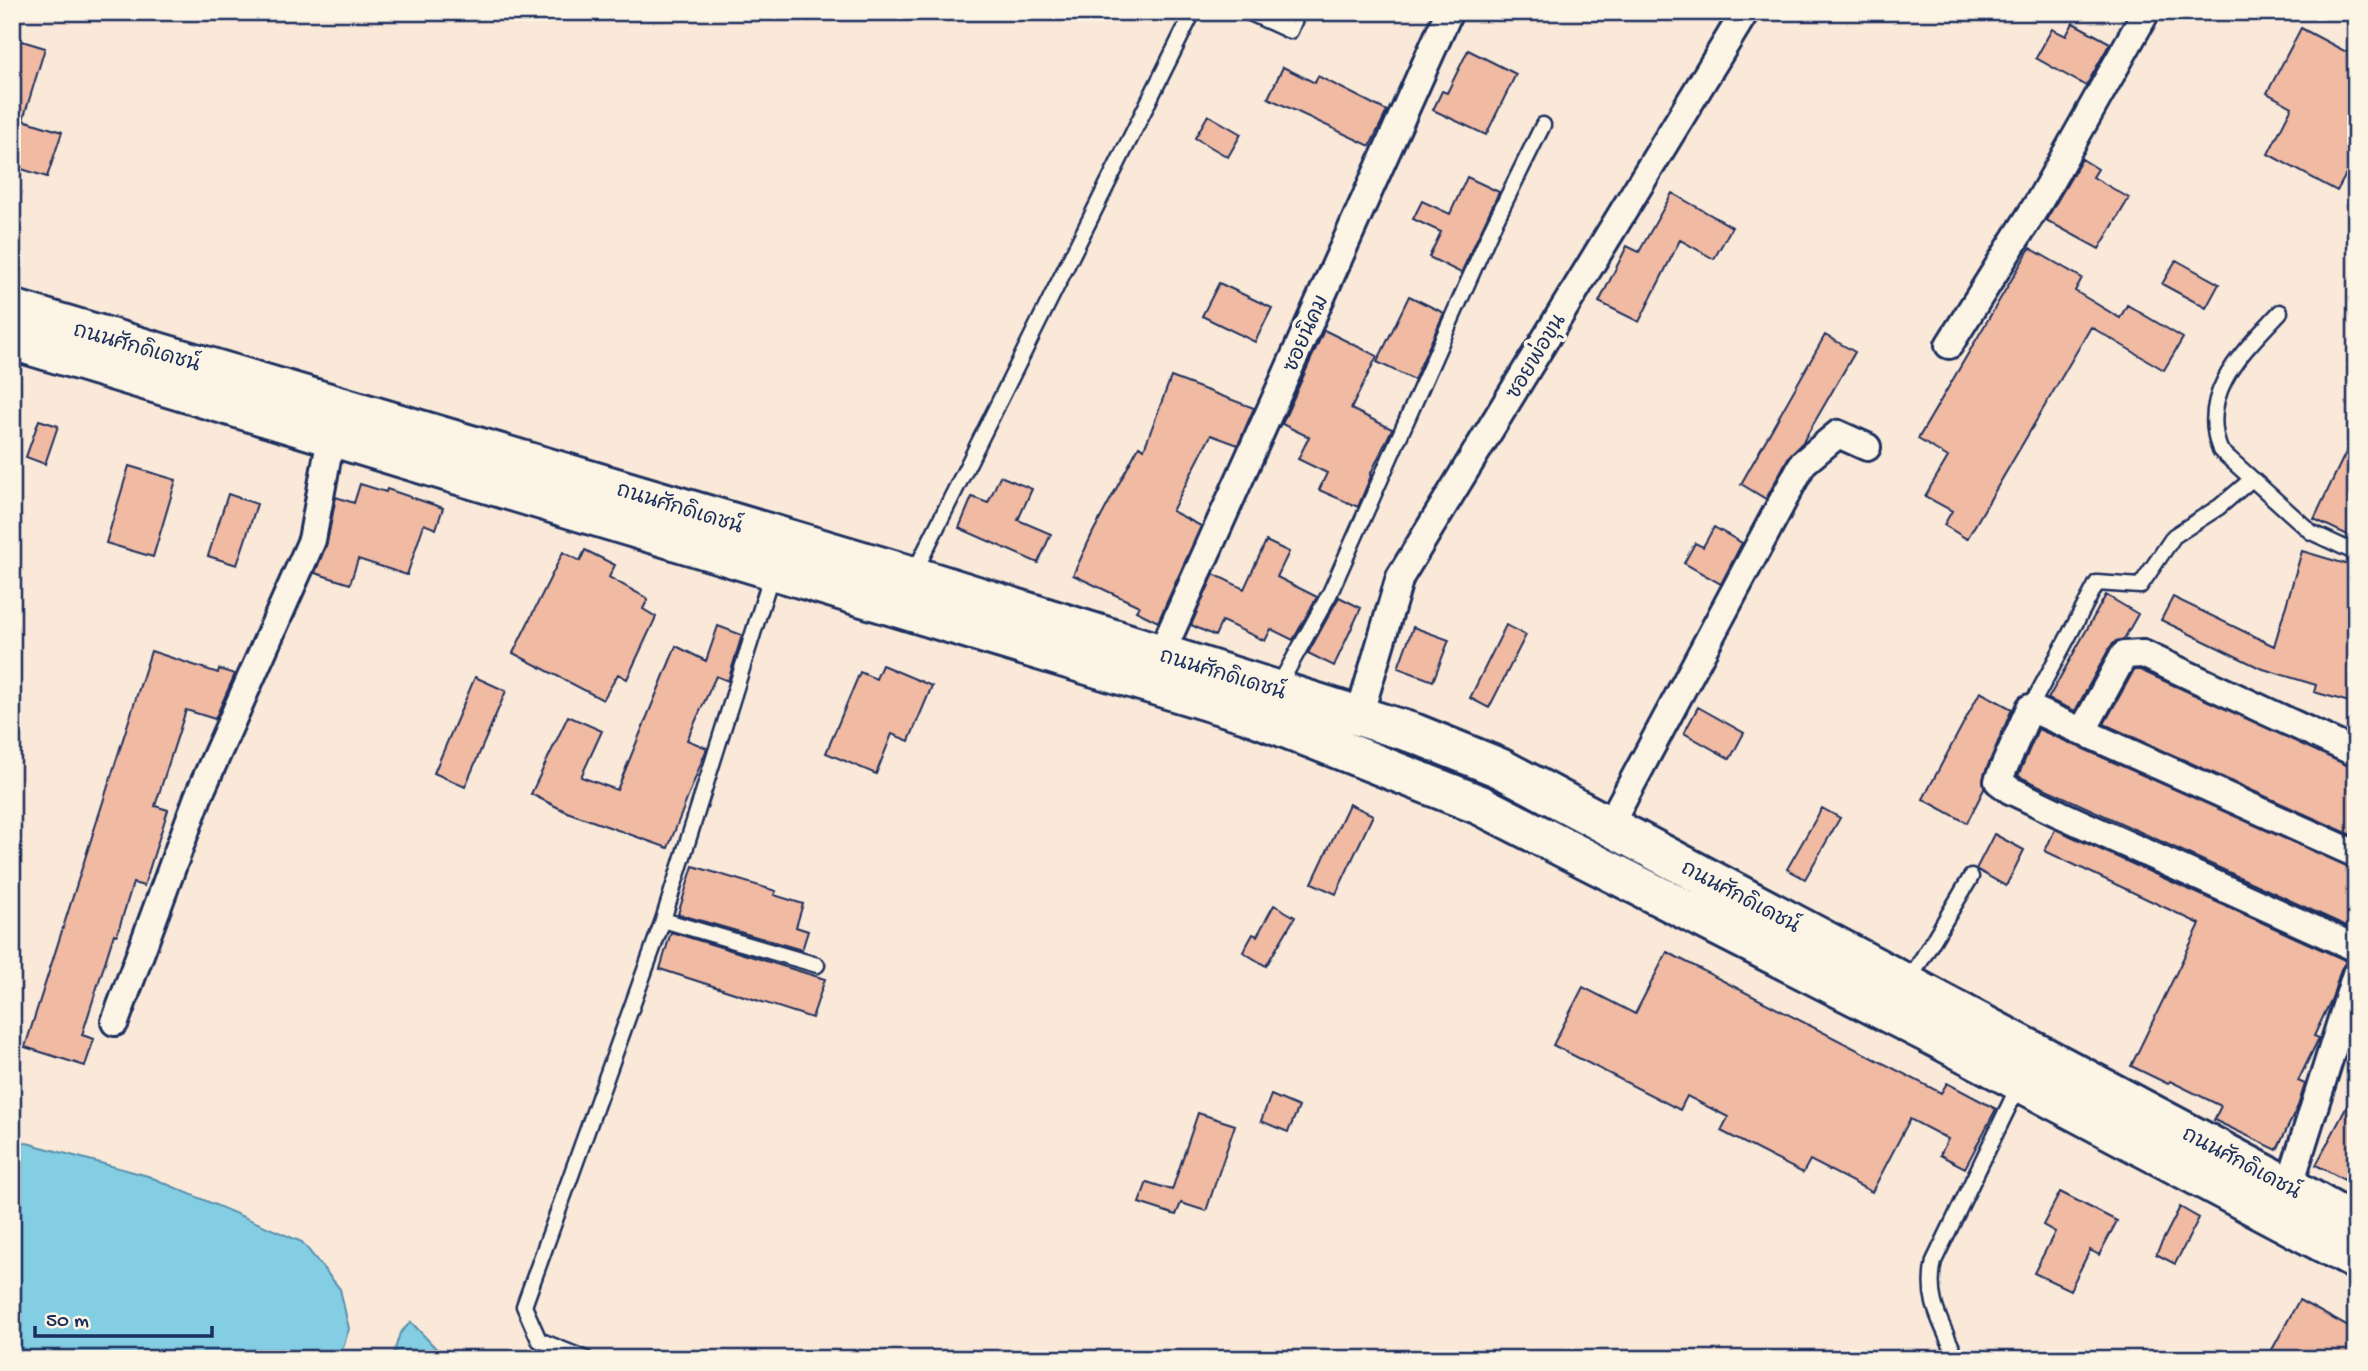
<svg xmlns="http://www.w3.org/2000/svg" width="2368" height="1371" viewBox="0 0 2368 1371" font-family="'Gochi Hand','Playpen Sans Thai',sans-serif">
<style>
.water{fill:#83cee2;stroke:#598ead;stroke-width:2}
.building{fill:#f0baa3;stroke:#1b2f5e;stroke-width:2}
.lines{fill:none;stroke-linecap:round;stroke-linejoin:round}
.service-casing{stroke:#1b2f5e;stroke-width:19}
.minor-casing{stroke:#1b2f5e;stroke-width:32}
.secondary-casing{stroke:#1b2f5e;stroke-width:44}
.service{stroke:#fcf5e5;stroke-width:14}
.minor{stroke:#fcf5e5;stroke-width:26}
.secondary{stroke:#fcf5e5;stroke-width:38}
.labels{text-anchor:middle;stroke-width:7;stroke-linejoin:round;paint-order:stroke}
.street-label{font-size:21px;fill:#1b2f5e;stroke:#fcf5e5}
</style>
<rect width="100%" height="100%" fill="#fae9d8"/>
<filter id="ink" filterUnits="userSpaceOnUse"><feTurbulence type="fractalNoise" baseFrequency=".0143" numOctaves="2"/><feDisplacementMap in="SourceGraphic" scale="14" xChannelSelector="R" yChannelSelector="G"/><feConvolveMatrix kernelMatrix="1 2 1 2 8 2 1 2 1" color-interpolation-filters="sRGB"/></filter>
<g filter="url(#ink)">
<path class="water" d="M12,1139L148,1176L302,1242L340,1289L349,1329L339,1359H50L12,1344Z
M411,1322L446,1359H392L400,1333Z"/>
<path class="building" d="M2073,23L2110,43L2086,86L2036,58L2052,29L2066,36Z
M2301,28L2356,57V156L2337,191L2268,154L2292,107L2267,93Z
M12,38L45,48L23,120L62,132L47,177L12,166Z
M1468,50L1516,74L1486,135L1433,110L1442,91L1447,93Z
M1283,67L1315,83L1318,76L1387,111L1370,146L1268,98Z
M1208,115L1241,134L1228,157L1195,138Z
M2082,159L2098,169L2093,177L2129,198L2099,249L2046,220Z
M1467,177L1499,192L1461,273L1429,257L1441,232L1413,219L1422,201L1450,214Z
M1672,193L1732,227L1714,259L1680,240L1639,322L1599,302L1627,246L1639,252Z
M2030,248L2082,278L2075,291L2120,318L2127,305L2183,338L2164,370L2091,327L1967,539L1944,525L1952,511L1925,496L1948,457L1918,439Z
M2176,260L2219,284L2206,308L2162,284Z
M1219,283L1272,308L1255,342L1202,316Z
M1409,296L1444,313L1414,380L1377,362Z
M1324,330L1377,356L1351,409L1392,429L1370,475L1371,476L1358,507L1319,490L1327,473L1298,459L1309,437L1282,424Z
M1825,335L1855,352L1803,442L1789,456L1766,499L1741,484Z
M1171,377L1254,408L1238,445L1211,435L1172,511L1201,526L1158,622L1136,611L1139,606L1073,575L1093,532L1139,446L1144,449Z
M39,420L58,426L45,464L26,457Z
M2356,431V539L2314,519Z
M129,466L176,480L153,557L106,543Z
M1000,476L1032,489L1018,520L1051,534L1038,563L959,528L972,497L988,503Z
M360,484L386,492L387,489L443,508L436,529L424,524L407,575L358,559L350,584L315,573L327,543L336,497L354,503Z
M228,494L257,504L237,565L208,556Z
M1714,527L1742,543L1721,584L1684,563L1695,543L1703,547Z
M1266,541L1289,552L1277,577L1317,597L1293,640L1271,629L1265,641L1222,621L1215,636L1191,625L1214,574L1244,589Z
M585,550L615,565L609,577L648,599L643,609L656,617L627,679L618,674L603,700L513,653L563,552L580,561Z
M2302,551L2356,567V704L2314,692L2316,685L2260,668L2161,620L2173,597L2274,646Z
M2106,595L2138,614L2124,639L2116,641L2110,647L2075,711L2048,699Z
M1339,597L1361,608L1334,666L1308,653Z
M1506,625L1526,635L1489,708L1470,698Z
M718,626L742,635L728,681L716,676L687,740L707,748L668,848L567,812L531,794L568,716L602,731L581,777L617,790L676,646L706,661Z
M1413,627L1449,640L1433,681L1398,668Z
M151,651L218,673L219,669L235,674L215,719L186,710L155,806L168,810L144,886L133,883L117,935L114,934L82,1035L94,1039L85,1066L25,1047Z
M882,665L932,686L909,741L892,734L876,774L826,753L860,672L876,679Z
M2134,670H2140L2356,768V837L2104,724Z
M475,677L506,691L465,787L434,773Z
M1980,692L2012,709L1984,775V789L1967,823L1923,799Z
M1698,707L1744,733L1730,759L1684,733Z
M2038,729L2356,869V924L2353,929L2018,776Z
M1349,804L1373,815L1336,894L1312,883Z
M1822,808L1840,818L1805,879L1787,869Z
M2055,829L2347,961L2341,969L2332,998L2314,1036L2319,1038L2298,1081L2305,1084L2298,1106L2277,1150L2214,1120L2221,1106L2170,1081L2168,1084L2131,1066L2200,924L2045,851Z
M1994,834L2024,850L2006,886L1976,869Z
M693,866L776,891L774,895L803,904L796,927L808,931L802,950L678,914Z
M1274,905L1295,917L1266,966L1243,952L1253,934L1257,936Z
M671,932L825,979L812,1018L660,969Z
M1667,952L1941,1093L1947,1083L1996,1109L1965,1168L1940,1155L1948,1139L1910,1119L1872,1192L1810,1160L1803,1173L1721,1131L1728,1117L1687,1096L1680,1110L1553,1045L1583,987L1635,1014Z
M2356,1089V1186L2316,1165Z
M1271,1095L1299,1107L1288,1132L1261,1121Z
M1198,1113L1235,1125L1206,1211L1181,1203L1176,1215L1139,1203L1147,1182L1172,1190Z
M2060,1192L2117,1221L2099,1255L2090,1250L2070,1290L2034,1273L2055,1232L2043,1225Z
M2180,1207L2199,1218L2175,1264L2156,1254Z
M2299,1300L2356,1331V1359H2267Z"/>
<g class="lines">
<defs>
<path id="service" d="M1248,12L1290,31L1298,12
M2280,312C2243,352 2198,392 2220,450L2311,532L2356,553
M913,575L1193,12
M1278,687L1330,593L1491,230L1543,125
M2030,708L2097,583L2140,586L2174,536L2219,507L2252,479
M663,920L817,965
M1907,984L1971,877
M586,1359L539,1340L524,1306L663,920L773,570
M1957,1359C1942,1323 1925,1301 1934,1261L2020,1083"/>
<path id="minor" d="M1949,345L2040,200L2146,12
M1161,654L1449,12
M1359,716L1400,577L1745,12
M2082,732L2124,655L2143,654L2356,753
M1609,826L1803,463L1838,434L1867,447
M2356,854L2030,708L1998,781L2010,790L2060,814L2356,948
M115,1022L198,797L312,540L331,437
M2281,1202L2289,1187L2356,974"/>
<path id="secondary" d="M12,309L913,576L1416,734L1500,768L2289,1187L2356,1225
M12,340L1247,713L1480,805L1928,1033L2356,1260"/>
</defs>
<use href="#service" class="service-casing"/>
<use href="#minor" class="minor-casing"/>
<use href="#secondary" class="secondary-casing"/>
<use href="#service" class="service"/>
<use href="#minor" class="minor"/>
<use href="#secondary" class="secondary"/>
</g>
</g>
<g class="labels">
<g class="street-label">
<text transform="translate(1305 333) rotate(-66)" y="7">ซอยนิคม</text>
<text transform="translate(137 346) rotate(16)" y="7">ถนนศักดิเดชน์</text>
<text transform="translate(1535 356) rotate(-59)" y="7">ซอยพ่อขุน</text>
<text transform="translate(680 507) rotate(17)" y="7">ถนนศักดิเดชน์</text>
<text transform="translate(1223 673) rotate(17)" y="7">ถนนศักดิเดชน์</text>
<text transform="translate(1741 896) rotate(28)" y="7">ถนนศักดิเดชน์</text>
<text transform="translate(2242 1162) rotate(28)" y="7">ถนนศักดิเดชน์</text>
</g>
</g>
<rect width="2368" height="1371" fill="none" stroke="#fcf5e5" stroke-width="42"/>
<rect x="21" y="21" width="2326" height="1329" fill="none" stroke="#1b2f5e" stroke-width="2.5" filter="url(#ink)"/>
<path d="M35 1326v10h177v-10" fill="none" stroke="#1b2f5e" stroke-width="3.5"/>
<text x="46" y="1326" font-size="21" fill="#1b2f5e" stroke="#fcf5e5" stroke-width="5" paint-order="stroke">50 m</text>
</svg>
